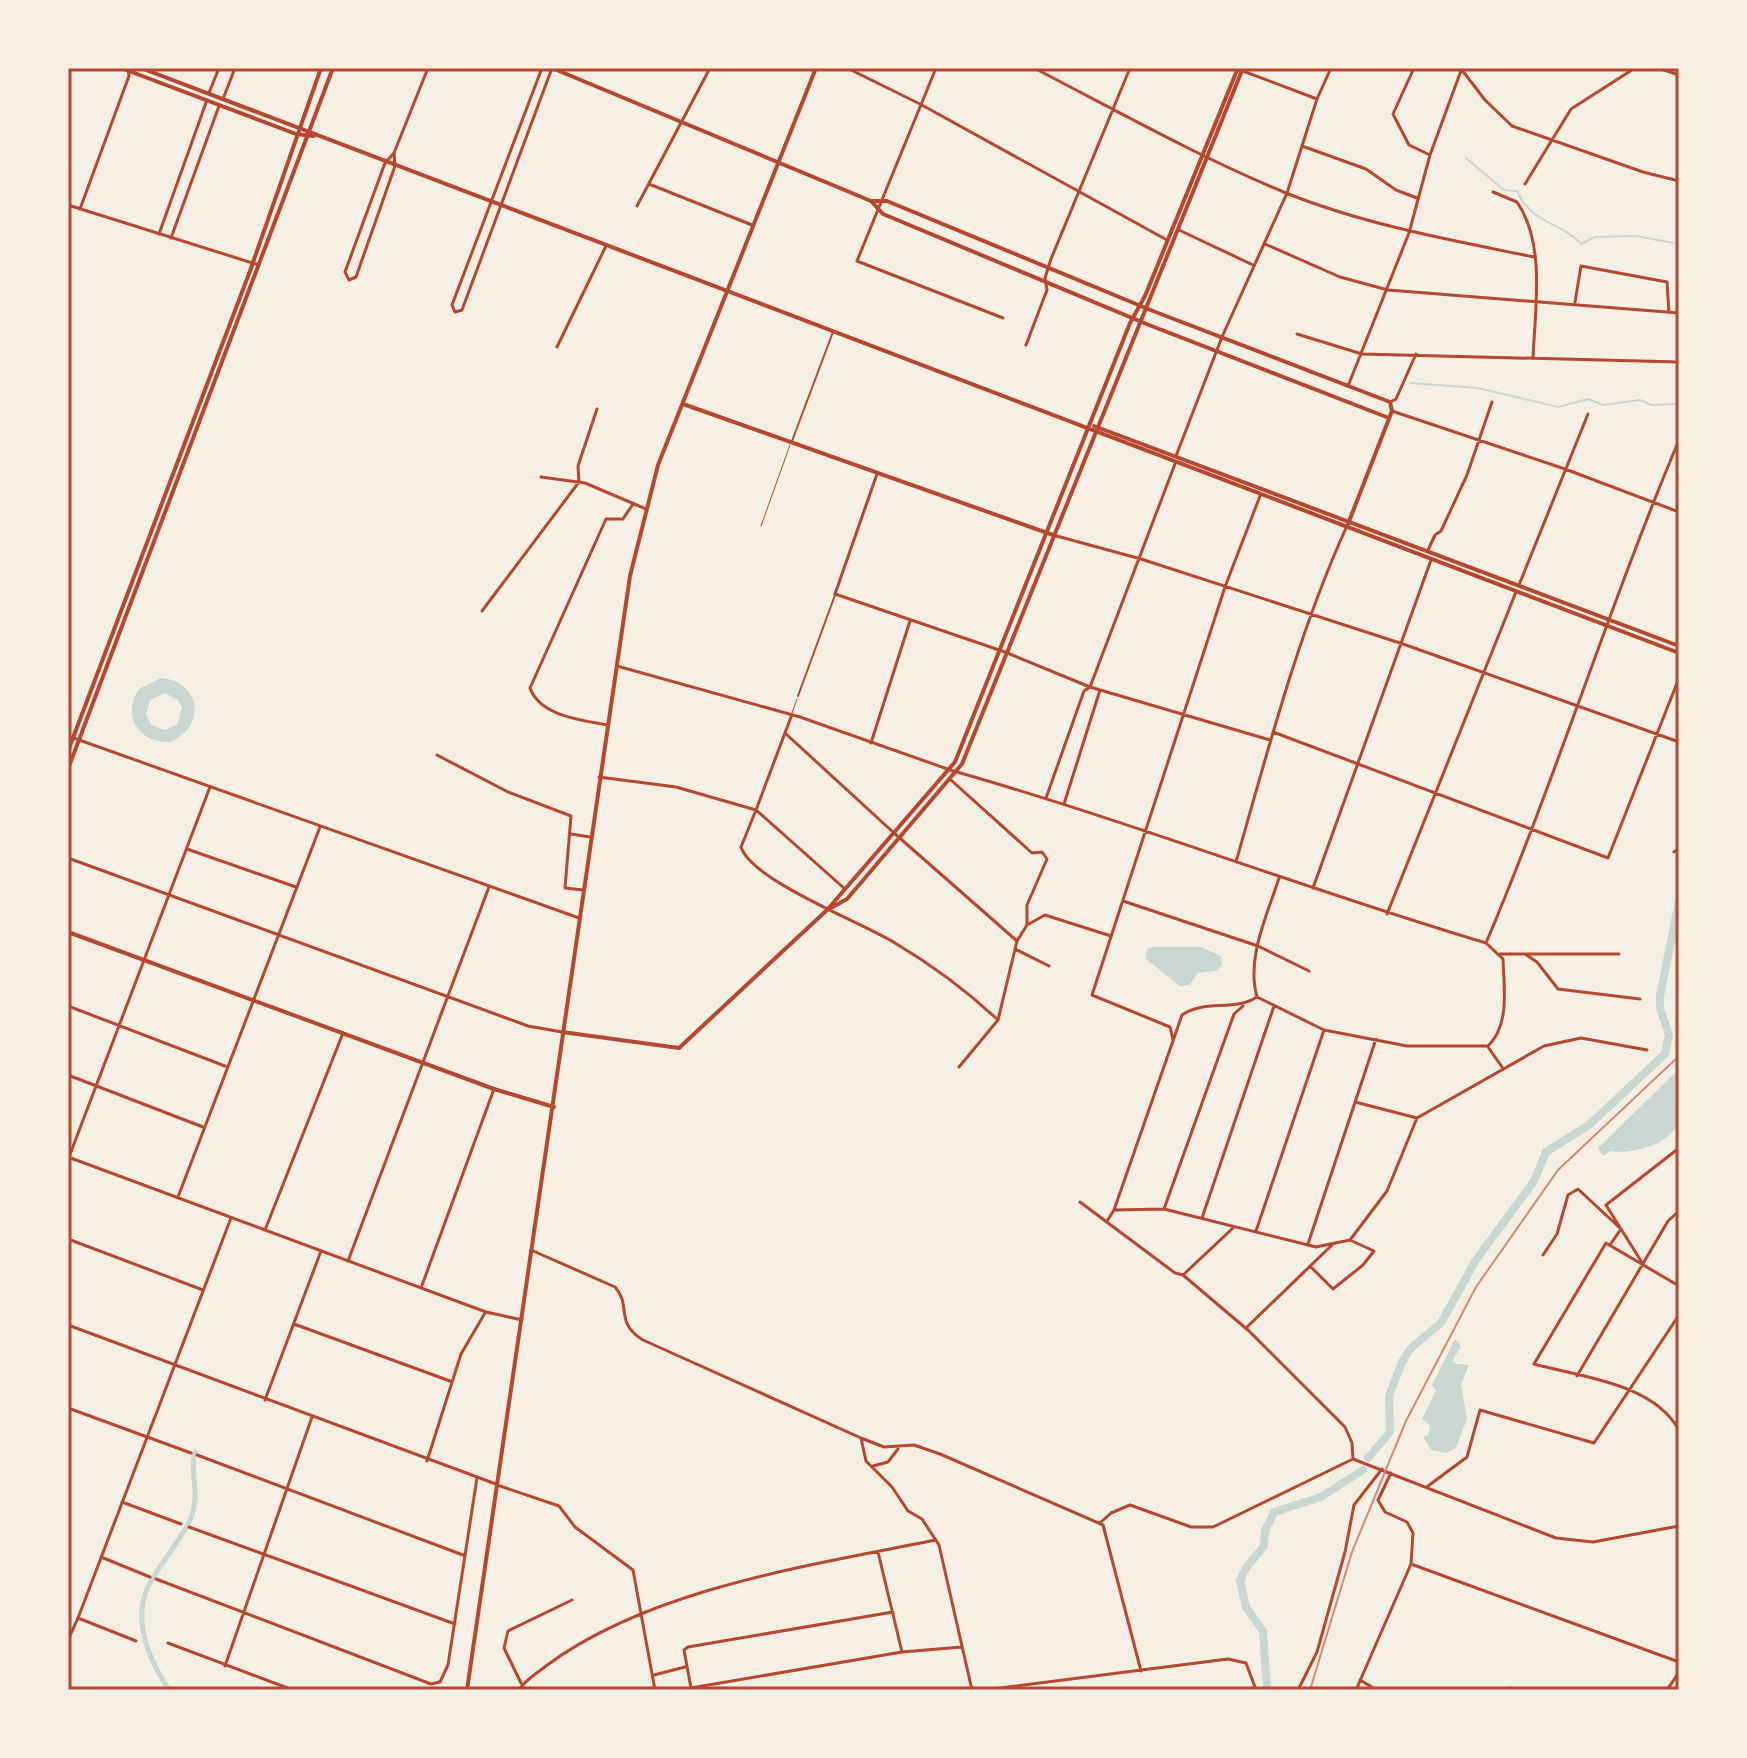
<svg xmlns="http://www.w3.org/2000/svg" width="1747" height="1758" viewBox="0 0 1747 1758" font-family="'DM Sans',sans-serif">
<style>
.water{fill:#c9d6d2;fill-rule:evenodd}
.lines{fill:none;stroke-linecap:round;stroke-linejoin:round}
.stream{stroke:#c9d6d2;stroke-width:2}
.canal{stroke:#c9d6d2;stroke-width:5}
.river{stroke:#c9d6d2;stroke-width:8}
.service{stroke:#b5482f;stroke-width:1}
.pedestrian{stroke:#b5482f;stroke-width:2}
.minor{stroke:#b5482f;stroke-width:3}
.tertiary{stroke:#b5482f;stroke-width:3}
.secondary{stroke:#b5482f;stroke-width:4}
.primary{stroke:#b5482f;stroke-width:4}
.rail{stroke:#cf8b77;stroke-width:2}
.neatline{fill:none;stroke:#b5482f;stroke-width:3}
</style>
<rect width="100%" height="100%" fill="#f6efe4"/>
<path class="water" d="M161,678C201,681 207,727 170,742C139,744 121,715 139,689ZM165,693L178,700L182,708L177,725L165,730L151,725L146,714L150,700Z
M1154,947H1201L1221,956L1222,965L1216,971L1198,973L1189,985L1180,986L1146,959L1147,948Z
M1679,1069C1679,1084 1683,1107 1679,1121C1672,1144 1631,1155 1611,1151L1603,1156L1598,1148Z
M1455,1339L1461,1346L1453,1360L1456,1364L1469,1365L1461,1385L1467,1419L1456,1448L1446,1453L1431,1450L1423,1436H1428L1430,1426L1422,1419L1436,1390L1432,1385Z"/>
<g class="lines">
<path class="stream" d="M1466,158L1504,190L1517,191C1532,225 1564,223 1581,244L1595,237L1636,236L1679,244
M1410,383L1478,388L1558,407L1588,399L1603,405L1640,400L1652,405L1679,404"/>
<path class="canal" d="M169,1690C148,1658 130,1617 151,1581C163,1560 181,1540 191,1518C201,1492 189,1473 195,1452"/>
<path class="river" d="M1368,1458L1390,1432L1389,1396L1402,1362L1411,1348L1441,1323L1476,1260L1534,1181L1546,1152L1589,1125L1665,1054L1669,1035L1660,1008V996L1679,901
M1267,1690L1263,1631L1246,1607L1240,1581L1246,1568L1264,1546L1265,1531L1274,1512L1321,1497L1363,1470"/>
<path class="service" d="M761,526L790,445
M792,713L797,699"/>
<path class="pedestrian" d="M792,441L833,332
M798,696L835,595"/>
<path class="minor" d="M542,68L452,305L455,312L462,310L552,68
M847,68L920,104L1167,240
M936,68L857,261L1003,318
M1034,68C1117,111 1199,157 1286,193C1366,225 1450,240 1534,257
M1235,68L1317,99
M1414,68L1393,114L1409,145L1430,155
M1658,68L1679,75
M1462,70L1485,100L1512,126L1643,172L1679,181
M209,93L219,68
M223,99L235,68
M1302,146L1366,169L1396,190L1417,198
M394,153L395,166L356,277L349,280L345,272L385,163L394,153L428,68
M649,184L752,225
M1525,184L1571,109L1635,68
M1493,192L1517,202C1546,244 1535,309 1533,358
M637,206L710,68
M1179,230L1253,265
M159,234L207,100
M171,238L219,106
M1265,244L1340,277L1388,290L1679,313
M1575,302L1581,266L1667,282L1669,313
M1297,334L1362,354L1679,362
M1026,345L1047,290L1045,278L1051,259L1130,68
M557,347L606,246
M1348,386L1409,233L1430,155L1462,68
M1390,402L1396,399L1416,354
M1392,411L1565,469L1679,512
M1176,456L1222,337L1287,193L1317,99L1331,68
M877,474L835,594L1005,652L1090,687L1270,740
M541,477L585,483L646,509
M1053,535L1141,559L1403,644L1679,742
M1428,550L1435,535L1441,531L1467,475L1492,402
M1519,585L1588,414
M482,611L579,482L578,466L597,409
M607,725C581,720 540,716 530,688L606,519H623L633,504
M1273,732L1608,858L1679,678
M871,743L910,621
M437,755L508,792L571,816L565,888L583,890
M957,772C1135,823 1308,890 1486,943L1503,959C1504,987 1510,1025 1488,1046H1407L1324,1030L1257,997
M951,780L1032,853L1042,852L1047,859L1027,905V925L1017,941L998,1020L959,1067
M1046,798L1084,691L1090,687L1175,464
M1064,804L1100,690
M894,833L1017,941
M571,834L590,837
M187,849L296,887
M1674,852L1679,848
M68,858L528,1026L562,1032
M1236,862C1268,750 1298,634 1346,528
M1313,888L1431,560
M845,889L756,810L741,847C752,881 863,923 895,943C932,965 967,991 998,1020
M1123,901L1258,946L1309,971
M1387,914L1516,592
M1027,925L1045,915L1111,936
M1486,943C1556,778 1609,606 1679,440
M1015,949L1049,966
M1500,954H1619
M1525,954L1537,962L1558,989L1640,999
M1257,997C1246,958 1267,916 1279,878
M68,1006L225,1066
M1173,1040L1170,1027L1092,995L1225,587L1260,496
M1488,1047L1502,1067
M68,1075L203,1127
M1355,1102L1417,1118
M68,1157L486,1312L522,1320
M69,1157L210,787
M178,1197L320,827
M1080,1202L1175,1273L1183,1275L1249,1331L1345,1427L1352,1443L1353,1459L1556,1538L1593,1542L1679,1526
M1164,1209L1234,1014L1243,1006
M1114,1210L1164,1209L1316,1247L1350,1240L1387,1191L1417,1118L1544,1046L1581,1038L1647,1050
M1202,1218L1274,1006
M1107,1221L1114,1210L1182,1015C1205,999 1234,1012 1257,997
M265,1230L343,1033
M1256,1231L1324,1030
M68,1239L203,1290
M1308,1244L1376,1039
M531,1250L615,1287C632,1306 614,1322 643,1340L861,1438L866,1461L892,1487L908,1511L922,1519L939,1545L972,1690
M1543,1255L1557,1234L1568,1195L1578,1189L1621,1229L1610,1245
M348,1261L489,887
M1641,1261L1606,1205L1679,1148
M1310,1266L1333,1289L1363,1265L1374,1251L1350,1240
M1183,1275L1233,1228
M1679,1286L1606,1243L1534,1364C1581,1377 1653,1383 1679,1430
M421,1288L494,1089
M294,1324L450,1381
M1246,1328L1332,1245
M1577,1376L1668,1221L1679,1211
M265,1400L321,1251
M68,1408L191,1453
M861,1438L884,1447L914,1445L940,1454L1103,1525L1141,1671
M197,1455L463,1555
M427,1461L461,1354L485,1313
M873,1466L888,1462L898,1449
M497,1485L559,1506L575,1527L633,1570L655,1690
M1428,1486L1467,1457L1480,1410L1594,1443L1679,1315
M122,1502L181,1524
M1100,1523L1111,1513L1130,1505L1191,1527H1213L1353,1459
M189,1527L455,1624
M878,1552L902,1652
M101,1557L150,1577
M1411,1564L1679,1662
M156,1579L431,1684L440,1682L448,1665L477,1478
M893,1612L688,1647L684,1650L691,1688L902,1652L962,1647
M68,1640L78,1618L136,1641
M168,1643L293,1690
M225,1666L312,1417
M654,1675L685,1667
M1360,1680L1377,1690
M521,1683L504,1648L508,1631L572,1600
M1511,1688L1514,1690
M519,1690C526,1679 536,1674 546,1666C649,1589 811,1565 936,1540
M984,1690L1228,1659L1246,1663L1256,1690
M1298,1690L1317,1652L1345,1552L1354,1505L1382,1469
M1356,1690L1411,1564L1413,1533L1407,1522L1385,1512L1378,1500L1391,1473
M1667,1690L1679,1672"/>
<path class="tertiary" d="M68,205L259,265
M80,209L129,76L128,68
M617,666L800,717L956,772
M785,733L894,833
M68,736L579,918
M599,777L676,787L756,810L791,717
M68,1325L496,1484
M78,1618L231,1218"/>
<path class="secondary" d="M552,68L871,201H887L1153,311L1390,402L1392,411L1348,524
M871,201L883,214L1149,325L1389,418
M683,404L1053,535
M68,751L250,271L321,68
M68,769L333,68"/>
<path class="primary" d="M121,68L296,134L314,136
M141,68L1679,653
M1094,426L1679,646
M829,909L847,899L962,764L1243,68
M68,932L494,1089L554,1107
M562,1032L679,1048L827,910L955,762L1130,323L1145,296L1238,68
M467,1690L630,576L658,465L816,68"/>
<path class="rail" d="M1310,1690L1352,1552L1406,1421L1476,1287L1558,1170L1679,1056"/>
</g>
<rect width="1747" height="1758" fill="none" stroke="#f6efe4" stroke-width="140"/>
<rect x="70" y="70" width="1607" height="1618" class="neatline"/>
</svg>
